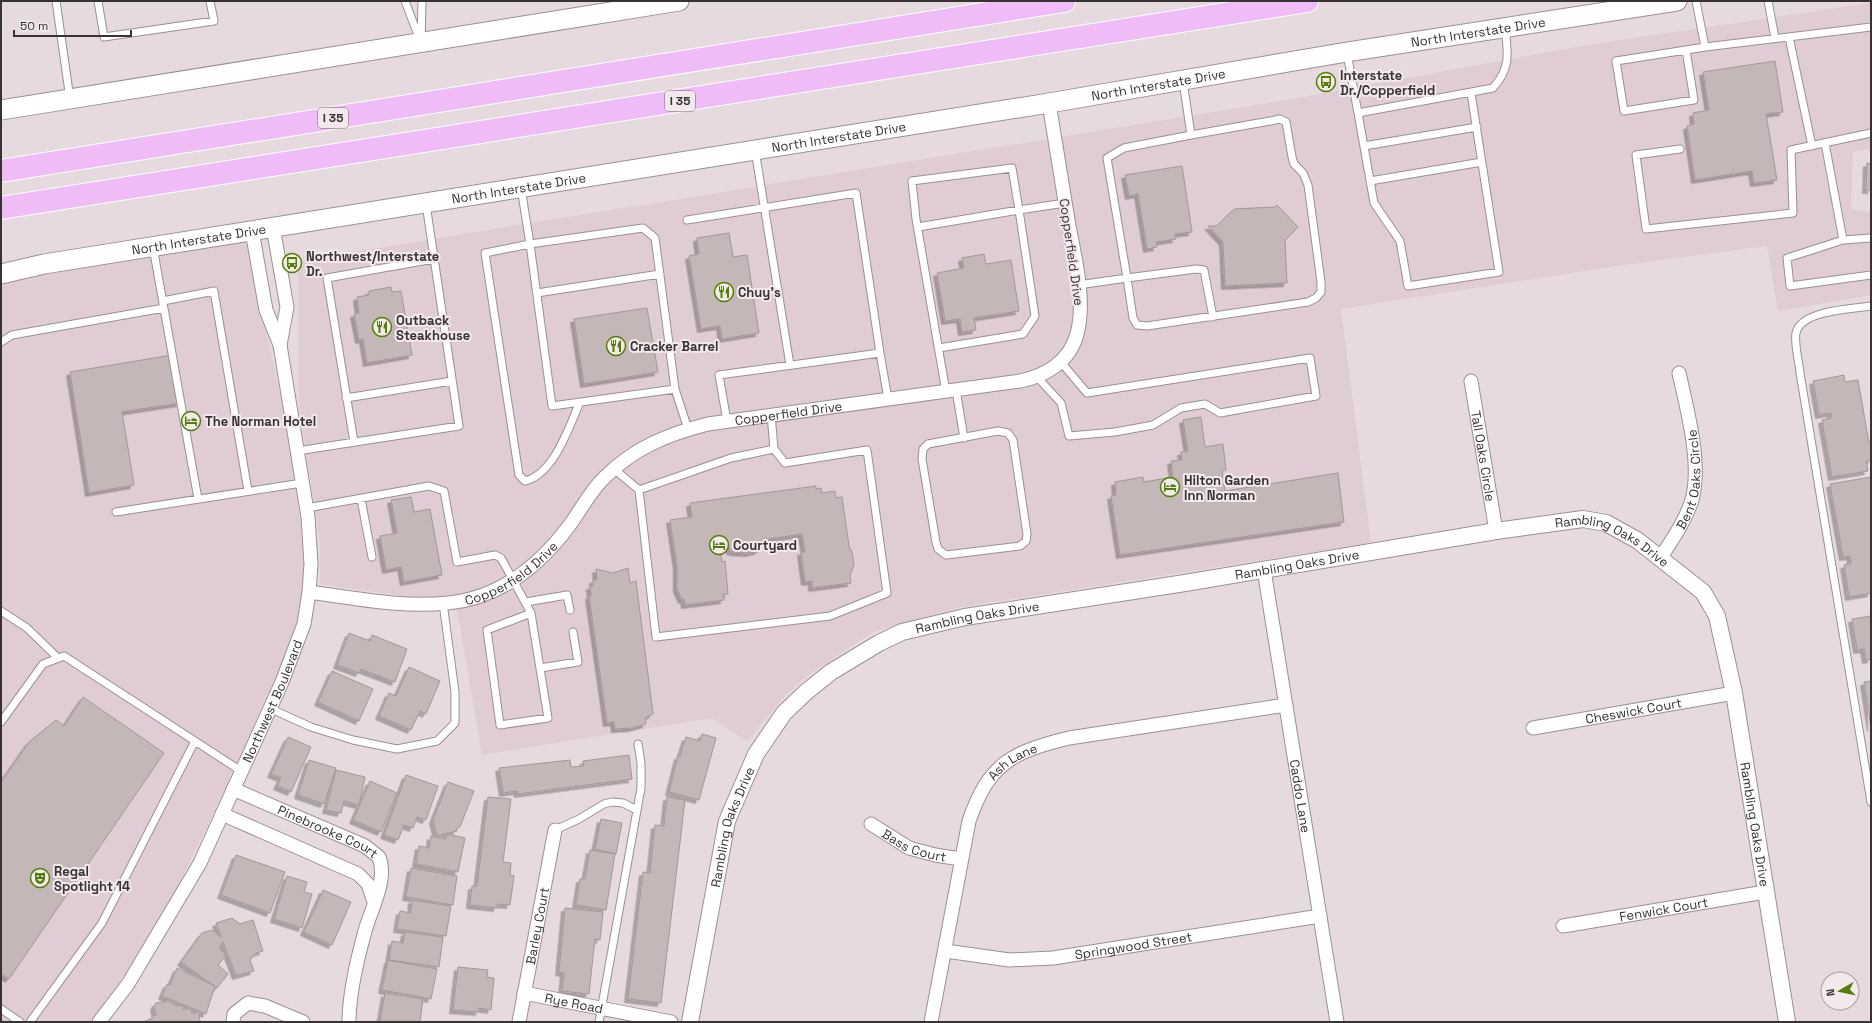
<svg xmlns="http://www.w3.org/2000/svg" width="1872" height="1023" viewBox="0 0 1872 1023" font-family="'Space Grotesk',sans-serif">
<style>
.built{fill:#dfccd4}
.building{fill:#c3b7b7;stroke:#a39797;filter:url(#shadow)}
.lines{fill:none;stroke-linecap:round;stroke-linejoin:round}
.service-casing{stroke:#9a9094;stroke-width:9}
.minor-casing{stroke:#9a9094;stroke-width:15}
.tertiary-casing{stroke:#9a9094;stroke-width:18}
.secondary-casing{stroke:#9a9094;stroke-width:21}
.motorway-casing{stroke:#fff;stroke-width:24}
.service{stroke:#fff;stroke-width:7}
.minor{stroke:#fff;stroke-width:13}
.tertiary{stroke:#fff;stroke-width:16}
.secondary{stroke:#fff;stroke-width:19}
.motorway{stroke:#efbcf7;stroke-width:22}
.labels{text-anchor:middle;stroke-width:4;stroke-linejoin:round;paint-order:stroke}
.shield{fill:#f3e8ec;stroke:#6f696b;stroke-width:1}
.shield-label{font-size:12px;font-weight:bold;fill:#373234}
.street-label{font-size:13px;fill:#373234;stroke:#f3e8ec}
.poi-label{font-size:13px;font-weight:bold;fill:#373234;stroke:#f3e8ec;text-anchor:start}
</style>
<defs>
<filter id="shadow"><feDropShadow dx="-3.5" dy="3.5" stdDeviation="0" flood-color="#0004"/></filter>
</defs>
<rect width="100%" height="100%" fill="#e6dadf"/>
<path class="built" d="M1871,3V149L1853,152L1851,209L1871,212V295L1778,311L1767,246L1616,266L1341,309L1371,543L961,607L873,632L807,676L783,698L747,741L712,718L482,755L455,597L415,598L320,584V542L299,408L298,261L1281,101L1593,44Z
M246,236L289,437L304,551V579L300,607L289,650L205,831L170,902L141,951L95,1017L91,1022H1V279Z"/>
<path class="building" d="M1775,61L1783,112L1766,114L1777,180L1754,183L1752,171L1695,180L1687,126L1694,124L1693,113L1709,110L1703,72Z
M1867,163L1871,164V190H1866Z
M1182,166L1192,232L1175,234L1176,239L1156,242L1157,247L1147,249L1138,194L1129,196L1125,175Z
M1277,205L1298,227L1285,240L1287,283L1225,286L1223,242L1208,226H1217L1234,209L1275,207Z
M729,233L733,257L747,255L759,333L722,339L720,326L701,329L689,256L699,254L697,238Z
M984,254L986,264L1011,260L1019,311L974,318L976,330L962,332L960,319L945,321L937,273L964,268L962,258Z
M391,287L392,292L401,291L412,355L367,363L363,339L359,340L354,314L359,313L357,297L369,295V291Z
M647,308L658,372L584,384L574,319Z
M172,355L180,403L122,412L134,485L89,493L70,372Z
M1844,375L1845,382L1858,380L1869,443H1871V461H1866L1868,471L1832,477L1822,420L1831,418V413L1819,415L1813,381Z
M1201,417L1205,447L1223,444L1226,470H1222L1225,491L1338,473L1344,522L1120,555L1111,496L1116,495L1115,482L1143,477L1144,482L1173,477L1171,461L1182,460L1181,452L1188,451L1183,420Z
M1871,477V593L1849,597L1844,565L1851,564L1850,556L1843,557L1830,484Z
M816,486V489L821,488L822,493L835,491L836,498L842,497L849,546L852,552L854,564L850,576L851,583L812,588V581L805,582L801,552H805L802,534L762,540L764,545L758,551L748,553L734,552L730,551V548L720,549L722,562L725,561L728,594H723L724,600L685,605L684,599L682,600L677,589V566L670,520L692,517L690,503Z
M411,497L414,512L430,509L442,575L404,582L401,567L386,570L380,536L397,533L391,500Z
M628,568L630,583L636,581L653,714L645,718L646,724L632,728L615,729L614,722L607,723L589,596H591L590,586H593V580H597L596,569L613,573Z
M1871,616V659L1866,660L1864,649L1857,650L1852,619Z
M349,633L370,641L372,635L407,649L395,682L361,669L359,673L337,665Z
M409,667L440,681L426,714L420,711L411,730L379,716L389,693L396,696Z
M332,671L373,689L359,721L318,702Z
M1871,681V728L1864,682Z
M83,697L164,753L9,979L1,974V782L29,742L56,720L64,726Z
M702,734L716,738L699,800L669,792L678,756H680L686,737L700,741Z
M288,737L311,747L291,792L277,786L281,778L271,774Z
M629,755L632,779L518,794L517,791L503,793L499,768L570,760L571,767L584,766L583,761Z
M309,760L336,768L324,804L298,795Z
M336,770L365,777L359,805L344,801L341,813L326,810Z
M406,775L438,786L426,820L417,817L413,828L404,825L398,840L384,835Z
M370,781L397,793L381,832L353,820Z
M448,782L474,791L460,827L457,828V831L437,836L433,820Z
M488,797L511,799L503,862L511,863L510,875L514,876L510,905L497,904V908L470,905L472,886H477Z
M667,797L685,800L661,1003L628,999L643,872L650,873L655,825L664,826Z
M601,819L622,823L616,854L595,849Z
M447,834L465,838L458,872L416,864L419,846L429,848L431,836L446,839Z
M590,850L615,854L606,910L576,905L580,879H585Z
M236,855L285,872L270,913L221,895Z
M411,868L457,876L453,905L406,897Z
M287,876L307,882L304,892L312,894L302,928L274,919Z
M323,890L351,902L332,945L304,932Z
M412,900L451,906L446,936L397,929L400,911L411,913Z
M565,908L603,912L600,940L595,939L589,994L562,991L564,973L559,972Z
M232,918L240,924L253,920L263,951L256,953L250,960L254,971L236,976L223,942L219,948L226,955L218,965L228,974L217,988L181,962L202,933L212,930L221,937L216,923Z
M405,932L443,937L439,967L389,960L392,941L403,943Z
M388,960L437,969L431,999L382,990Z
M458,967L488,970L487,977L494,978L491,1010L479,1008V1012L453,1010Z
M177,968L215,986L206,1014L162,996L167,984L170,985Z
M385,993L423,999L420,1022H380Z
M169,1001L177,1006L183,1005V1009H191L192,1013L199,1012L200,1022H142L152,1019V1016L156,1015L154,1007L156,1003Z"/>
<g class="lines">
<defs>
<path id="service" d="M56,1L70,99
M98,1L104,37L214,21L210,1
M405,1L421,43L422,1
M1696,1L1705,47L1871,27
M1768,1L1775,38
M1789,37L1812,146
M1686,50L1694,100L1624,111L1616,61L1705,47
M1347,53L1358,113L1493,88C1511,68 1508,53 1505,28
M1358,113L1374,203L1400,241L1408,286L1499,272L1471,93
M1191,135L1270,121L1280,119L1286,122L1292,157L1294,164L1303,173L1308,185L1321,282V292L1316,298L1308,302L1147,326L1137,325L1133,318L1127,278L1196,269L1204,270L1213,317
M1825,143L1843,240
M1364,146L1477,127
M1680,149L1636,155L1646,229L1793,213L1791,150L1871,133
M755,150L790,365
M1370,181L1482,162
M521,188L530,244L643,228L655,238L675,389L688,429
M687,220L856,193L880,353
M918,227L1019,210L1035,316L1023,334L939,348
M1871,238L1843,240L1787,258L1790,286L1871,275
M153,247L198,499
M1078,285L1127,278L1107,158L1124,148L1191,135L1183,81
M537,293L660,274
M163,301L214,291L248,491
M1871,306C1852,309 1801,310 1796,333C1794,344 1799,361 1800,373L1871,802
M1,342L12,335L164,308
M1037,377L1061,403L1069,436L1115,432L1153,425L1181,408L1205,404L1220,413L1316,396L1310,358L1087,393L1060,361
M956,390L964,438
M946,392L916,219L912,181L1012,168L1019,210L1065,203
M346,398L452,381
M580,402C569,427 554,474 525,481L519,475L485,253L530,244L552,406L675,389
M727,421L719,375L880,353L888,399
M998,431L1008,433L1013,440L1027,534L1026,541L1020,546L946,555L938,549L936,542L922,459L923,449L928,444Z
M354,442L327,278L434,259
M297,451L459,426L426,204
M614,469L639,490L656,637L830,616L887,593L867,450L785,463L774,449L771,414
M639,490L731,458L774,449
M361,499L372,557
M307,508L429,486L444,491L457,562L495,555L501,558L531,613L548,718L500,725L487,630L531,613
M116,512L302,483
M526,602L567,595L570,610
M1,611L27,628L58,658
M540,668L578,662L573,632
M269,708L311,727L353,740L397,749L437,741L455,723V692L443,603
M1,722L43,664L64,656L241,771
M555,830L579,819L604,804L612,802L623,803L637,810
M1,1009L20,1022
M30,1022L102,923L195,741
M599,1022L641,788V763L638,744"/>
<g id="minor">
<path d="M273,227L287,307L280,345"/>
<path id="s1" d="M1471,381L1496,531"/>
<path id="s2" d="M1661,557C1672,540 1684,523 1691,503C1703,467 1687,409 1679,373"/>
<path id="s3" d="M1264,570L1337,1022"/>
<path id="s4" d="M309,592C354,598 403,608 448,603C499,598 539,566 569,526C581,510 590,491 605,477C634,448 668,434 708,424L1020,381C1046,376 1070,361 1077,334C1086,301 1075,258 1069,226C1062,185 1056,144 1049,103"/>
<path id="s5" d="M1533,728L1734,693"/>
<path id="s6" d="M233,789L365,846L379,857C388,880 371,909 365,931C357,960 349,993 349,1022"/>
<path d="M222,814L358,874L368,884L374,902"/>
<path id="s7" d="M871,824L909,848L935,855L961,859"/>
<path id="s8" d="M1563,926L1765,892"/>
<path id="s9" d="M946,951L1009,960L1053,958L1320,916"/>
<path id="s10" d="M524,993L671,1022"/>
<path id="s11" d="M99,1022L128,984L200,863L282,682L304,624L309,592L311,564L308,517L280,345L266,310L252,231"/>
<path d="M233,1022L234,1014L248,1003L265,1006L303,1022"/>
<path id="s12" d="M519,1022L555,830"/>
<path id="s13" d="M931,1022L969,821C989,763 1012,752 1069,738L1286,705"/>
</g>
<g id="tertiary">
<path id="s14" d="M690,1022L727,821L756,754L784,713L806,692L831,672L879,643L902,632L965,617L1185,583L1496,531L1583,519L1606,523L1637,540L1703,592L1717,616L1734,693L1787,1022"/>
</g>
<g id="secondary">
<path d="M1,110L679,1"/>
<path id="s15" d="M1,274L44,264L1049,103L1347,52L1677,1"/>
</g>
<path id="motorway" d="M1,171L1064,1
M1,208L1307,1"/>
</defs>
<use href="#service" class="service-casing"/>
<use href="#minor" class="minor-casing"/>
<use href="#tertiary" class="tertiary-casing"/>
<use href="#secondary" class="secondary-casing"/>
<use href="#motorway" class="motorway-casing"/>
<use href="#service" class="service"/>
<use href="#minor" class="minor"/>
<use href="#tertiary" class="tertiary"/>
<use href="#secondary" class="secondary"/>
<use href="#motorway" class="motorway"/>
</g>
<defs>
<symbol id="bus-ring" viewBox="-11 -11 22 22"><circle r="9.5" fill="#f3e8ec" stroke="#527e05" stroke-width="1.5"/><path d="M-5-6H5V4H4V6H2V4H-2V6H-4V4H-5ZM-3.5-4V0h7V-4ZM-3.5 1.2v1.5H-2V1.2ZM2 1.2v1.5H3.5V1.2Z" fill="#527e05"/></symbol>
<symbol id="restaurant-ring" viewBox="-11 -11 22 22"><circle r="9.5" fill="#f3e8ec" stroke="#527e05" stroke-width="1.5"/><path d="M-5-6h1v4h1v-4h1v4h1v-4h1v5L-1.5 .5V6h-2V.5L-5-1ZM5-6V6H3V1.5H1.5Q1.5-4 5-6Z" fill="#527e05"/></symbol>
<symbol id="hotel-ring" viewBox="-11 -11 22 22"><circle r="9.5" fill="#f3e8ec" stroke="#527e05" stroke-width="1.5"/><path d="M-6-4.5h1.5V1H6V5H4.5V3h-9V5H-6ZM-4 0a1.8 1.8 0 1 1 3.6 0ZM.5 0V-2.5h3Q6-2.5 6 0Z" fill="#527e05"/></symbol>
<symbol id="theatre-ring" viewBox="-11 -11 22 22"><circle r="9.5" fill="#f3e8ec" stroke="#527e05" stroke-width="1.5"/><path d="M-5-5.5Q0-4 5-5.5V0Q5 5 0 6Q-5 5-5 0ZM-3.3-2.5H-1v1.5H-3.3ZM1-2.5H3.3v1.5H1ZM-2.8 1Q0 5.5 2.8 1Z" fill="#527e05"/></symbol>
</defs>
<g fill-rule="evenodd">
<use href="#bus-ring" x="1315" y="71" width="22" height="22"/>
<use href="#bus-ring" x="281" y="252" width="22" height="22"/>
<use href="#restaurant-ring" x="713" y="281" width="22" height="22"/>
<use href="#restaurant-ring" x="371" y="316" width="22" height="22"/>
<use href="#restaurant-ring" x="605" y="335" width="22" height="22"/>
<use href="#hotel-ring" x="180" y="410" width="22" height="22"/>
<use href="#hotel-ring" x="1159" y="476" width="22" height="22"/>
<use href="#hotel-ring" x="708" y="534" width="22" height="22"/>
<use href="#theatre-ring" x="29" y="867" width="22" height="22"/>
</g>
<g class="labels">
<g class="shield">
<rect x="665" y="91" width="30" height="20" rx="3"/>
<rect x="318" y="108" width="30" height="20" rx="3"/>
</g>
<g class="shield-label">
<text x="680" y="105">I 35</text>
<text x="333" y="122">I 35</text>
</g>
<g class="street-label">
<text dy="5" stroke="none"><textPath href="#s15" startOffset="1497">North Interstate Drive</textPath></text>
<text dy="5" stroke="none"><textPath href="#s15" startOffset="1173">North Interstate Drive</textPath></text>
<text dy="5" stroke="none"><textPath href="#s15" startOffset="849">North Interstate Drive</textPath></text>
<text dy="5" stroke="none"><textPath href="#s15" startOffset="525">North Interstate Drive</textPath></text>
<text dy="5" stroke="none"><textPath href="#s15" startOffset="201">North Interstate Drive</textPath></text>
<text transform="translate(1072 252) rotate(82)" y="5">Copperfield Drive</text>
<text dy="5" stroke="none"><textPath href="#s4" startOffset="547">Copperfield Drive</textPath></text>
<text dy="5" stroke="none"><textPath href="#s1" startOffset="76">Tall Oaks Circle</textPath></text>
<text dy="5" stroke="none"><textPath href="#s2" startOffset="85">Bent Oaks Circle</textPath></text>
<text dy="5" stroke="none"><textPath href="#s14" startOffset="1196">Rambling Oaks Drive</textPath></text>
<text dy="5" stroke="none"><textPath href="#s14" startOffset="872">Rambling Oaks Drive</textPath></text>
<text dy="5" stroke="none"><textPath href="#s4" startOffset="211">Copperfield Drive</textPath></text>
<text dy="5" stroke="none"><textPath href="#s14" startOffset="548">Rambling Oaks Drive</textPath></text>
<text dy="5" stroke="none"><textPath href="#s11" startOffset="366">Northwest Boulevard</textPath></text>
<text dy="5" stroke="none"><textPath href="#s5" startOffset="102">Cheswick Court</textPath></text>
<text dy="5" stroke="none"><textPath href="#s13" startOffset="281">Ash Lane</textPath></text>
<text dy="5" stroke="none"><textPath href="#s3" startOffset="229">Caddo Lane</textPath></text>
<text dy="5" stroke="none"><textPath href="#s14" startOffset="1544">Rambling Oaks Drive</textPath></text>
<text dy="5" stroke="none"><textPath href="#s14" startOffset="200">Rambling Oaks Drive</textPath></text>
<text dy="5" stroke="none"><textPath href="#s6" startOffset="104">Pinebrooke Court</textPath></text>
<text dy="5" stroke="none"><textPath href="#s7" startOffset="49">Bass Court</textPath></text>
<text dy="5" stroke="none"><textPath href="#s8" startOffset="102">Fenwick Court</textPath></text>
<text dy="5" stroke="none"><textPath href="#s12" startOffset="98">Barley Court</textPath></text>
<text dy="5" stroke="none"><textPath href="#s9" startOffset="189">Springwood Street</textPath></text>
<text dy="5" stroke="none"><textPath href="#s10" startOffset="51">Rye Road</textPath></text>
</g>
<g class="poi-label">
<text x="1340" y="80">Interstate<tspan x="1340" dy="15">Dr./Copperfield</tspan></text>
<text x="306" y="261">Northwest/Interstate<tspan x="306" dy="15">Dr.</tspan></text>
<text x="738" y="297">Chuy's</text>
<text x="396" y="325">Outback<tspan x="396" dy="15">Steakhouse</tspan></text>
<text x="630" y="351">Cracker Barrel</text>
<text x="205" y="426">The Norman Hotel</text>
<text x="1184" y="485">Hilton Garden<tspan x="1184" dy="15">Inn Norman</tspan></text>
<text x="733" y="550">Courtyard</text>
<text x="54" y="876">Regal<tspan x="54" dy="15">Spotlight 14</tspan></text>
</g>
</g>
<rect width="1872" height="1023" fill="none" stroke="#373234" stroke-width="4"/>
<g transform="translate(1840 991) rotate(261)"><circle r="19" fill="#f3e8ec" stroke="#a89fa2"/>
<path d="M0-3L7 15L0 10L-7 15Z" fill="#527e05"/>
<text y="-6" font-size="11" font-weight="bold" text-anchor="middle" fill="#373234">N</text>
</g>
<path d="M14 30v6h117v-6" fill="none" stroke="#373234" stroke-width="2"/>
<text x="20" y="30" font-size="12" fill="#373234" stroke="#f3e8ec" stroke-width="3" paint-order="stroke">50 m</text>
</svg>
